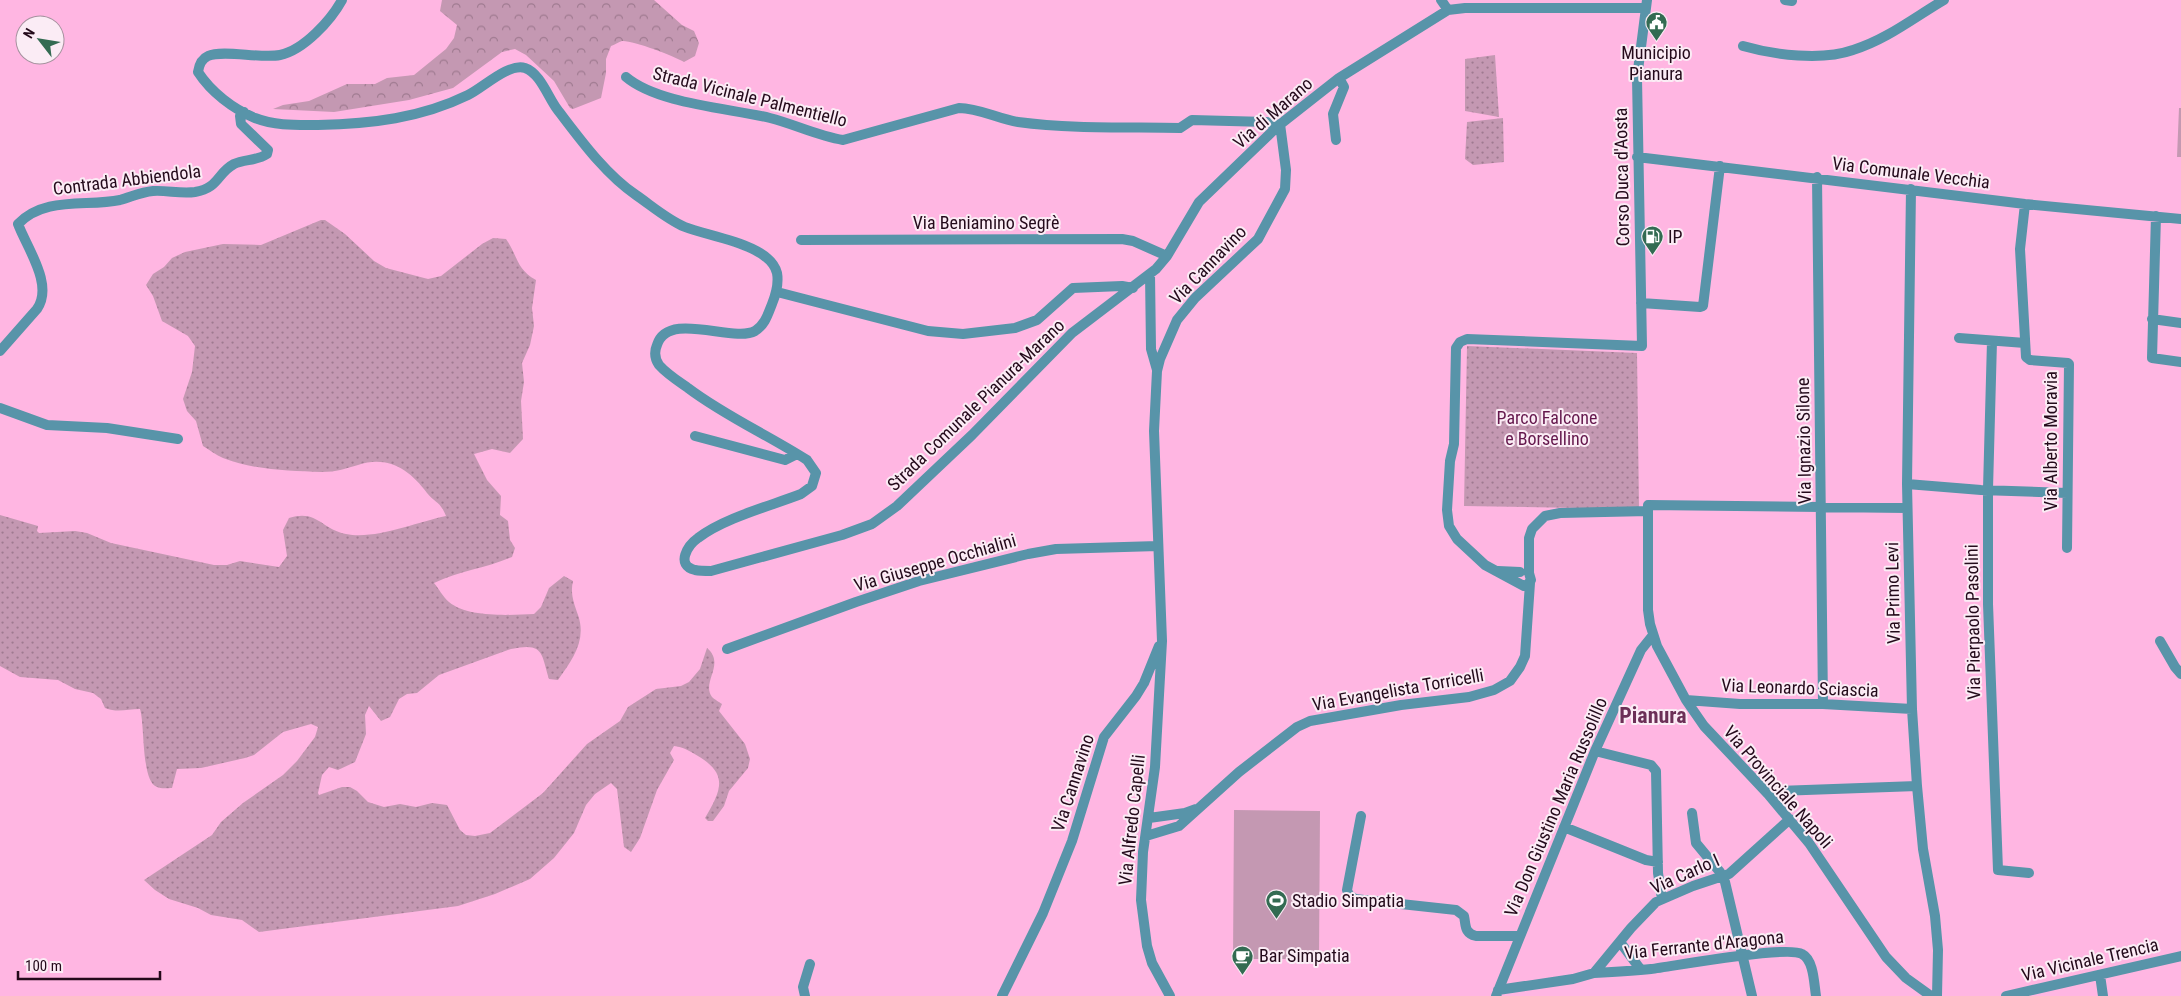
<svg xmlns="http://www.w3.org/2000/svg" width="2181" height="996" viewBox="0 0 2181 996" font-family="'Roboto Condensed',sans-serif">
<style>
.green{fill:url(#green-dots)}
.forest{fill:url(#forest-crowns)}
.pitch{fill:#c498b2}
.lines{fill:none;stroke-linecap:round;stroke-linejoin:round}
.minor{stroke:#5894a9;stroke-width:10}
.labels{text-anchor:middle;stroke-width:4;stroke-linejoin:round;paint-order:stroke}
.poi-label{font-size:18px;fill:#240a1b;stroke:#fbecf5;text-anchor:start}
.street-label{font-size:18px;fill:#240a1b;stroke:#fbecf5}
.park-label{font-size:18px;fill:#64174c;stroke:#fbecf5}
.district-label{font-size:22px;font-weight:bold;fill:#6c2f57;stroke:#fbecf5}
</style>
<defs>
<pattern id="green-dots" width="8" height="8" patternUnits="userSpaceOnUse" patternTransform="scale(1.25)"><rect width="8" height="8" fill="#c498b2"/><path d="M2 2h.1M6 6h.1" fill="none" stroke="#9f7a90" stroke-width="1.8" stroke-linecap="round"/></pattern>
<pattern id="forest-crowns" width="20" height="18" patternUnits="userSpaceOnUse" patternTransform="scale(1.25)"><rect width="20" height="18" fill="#c498b2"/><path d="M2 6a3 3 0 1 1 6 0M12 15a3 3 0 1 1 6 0" fill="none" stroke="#9f7a90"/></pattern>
</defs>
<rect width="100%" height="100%" fill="#ffb6e2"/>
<path class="green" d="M1495,55L1499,117L1465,111V59Z
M1503,118L1504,162L1473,165L1465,159L1467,122Z
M321,220H325L345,234L374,261L386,268L428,279L441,276L482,244L493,238L506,239C518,256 516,269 536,280L532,308L534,326L530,345L522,363L524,382L521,401L523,439L510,453L492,449L474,454L487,480L501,496L500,515L508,521L510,540L515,548L512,557C487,568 459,571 434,583C439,589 443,597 449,602C468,618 510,615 534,614L541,607L549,588L564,576L573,581C570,594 574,603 578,615C587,641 572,660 558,680L549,679C541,653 544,642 511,649L439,675L417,693L407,694L399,699L390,717L381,721L369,706L365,715L366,734L355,762L338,770L329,767L322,775L318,793L319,795L342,787H350L357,791L368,802L384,807L400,804L416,807L432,803L447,805L460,830L466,835L475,836L490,833L543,793L587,744L620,721L628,707L656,689L681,686L689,682L700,669L707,648C726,664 701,682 712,697C714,699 719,702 722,704L719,711L745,744L750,759L748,768L729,791L724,806L713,821H708L705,818C720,792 730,775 698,756C690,751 683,747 674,746L670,753L674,760L657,790L640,838L631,852L624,847L617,789L611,783L595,794L586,805L574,833L554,858L530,879L495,894L458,906L259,932L242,920L211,915L198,908L169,899L155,890L144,880L212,835L221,822L243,803L283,775L297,761L315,737L318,727L311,724L283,732L254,755L245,758L201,768L177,769L172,788C168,788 161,789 157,787C141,782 145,724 140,709C127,709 118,713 105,708L101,699L93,693L75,689L58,680L20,677L0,666V515L38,526L37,531L39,533L75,531L87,533L111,543L214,565H227L240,561L279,567L287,556L283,530L289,518C317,509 321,529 346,534C375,540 417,522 446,516C440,501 435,503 427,493C410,470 388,455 358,465C343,469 338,472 321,472C290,471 253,470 223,458C216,455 210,450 203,446L196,421L187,411L183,399L192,372L195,346L188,336L162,321L153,296L146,285L153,274L164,267L172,258L185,252L223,244L261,245Z
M1467,346L1637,353L1639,509L1464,506Z"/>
<path class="forest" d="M442,0H654L682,25L694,31L699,43L695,56L684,62C674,56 632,40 622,41C619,42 614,45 611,46L606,59V73L601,98L573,109L570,108L554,81L526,55L515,49L502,52L453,88L409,100L334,112L273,109L283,105L309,101L347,84H375L387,78L414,75L446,49L454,38L457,25L440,11Z"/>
<path class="pitch" d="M2179,108H2181V157H2177Z
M1234,810L1320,811L1319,959H1233Z"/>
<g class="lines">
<path class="minor" d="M342,0C331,20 304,50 280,55C260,59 223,49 208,56C201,59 199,65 198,72C211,92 233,109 255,118C275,126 297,125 318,125C371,124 421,118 468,95C483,88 508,63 525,68C540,73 548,97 557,109C580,139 605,174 636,195C652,206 668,220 685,227C710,237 770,244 777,273C779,284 776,294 772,304C768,314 765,325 755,331C733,343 668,310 657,345C654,352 655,359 659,365C667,374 678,381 688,388C725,416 768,435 807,460L816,473L812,486L801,494C770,506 724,518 698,538C688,545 675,565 695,570C700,571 706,571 711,571L842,535L872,524L897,506L972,435L1072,333L1156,269L1167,256L1199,202L1278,126L1339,78L1448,10L1465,8H1645
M1441,0L1448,10
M1647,0L1637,78L1642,346L1467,339L1460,342L1456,348L1454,444L1450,461L1447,510L1449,526L1457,539L1485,565L1524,586L1528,584L1531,580L1529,573V538L1532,529L1545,516L1560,513L1648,511
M1785,0L1792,1
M1743,46C1774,55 1822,61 1853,50C1886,40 1915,17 1944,0
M626,77C658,104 729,108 770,118C794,124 818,136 843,140L959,108C979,108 998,119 1018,122C1071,129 1126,127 1180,128L1192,120L1267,122L1278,126
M1336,140L1333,114L1344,87L1339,78
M1637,157L2025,204L2181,219
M1817,177L1823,704
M1911,189L1907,484L1912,709L1917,786L1923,849L1935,916L1938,950L1937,996
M2025,204L2020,249L2026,357L2030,360L2068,363L2069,364L2067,548
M2156,216L2152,358L2181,362
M801,240L1122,239L1133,241L1167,256
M1150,274L1151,349L1157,370
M781,293L928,331L963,334L1015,328L1037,320L1073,288L1122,286L1133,288
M1641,303L1700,307L1703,306L1720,166
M2152,319L2181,323
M1959,338L2025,343
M1992,341L1988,489V604L1998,870L2029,873
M0,351L37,309C54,285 27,248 18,224C45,196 86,207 120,200C131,197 141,192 153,191C167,190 180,194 195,192C219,188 217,173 234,164C244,159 257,161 267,154L268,150L241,124L240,116L244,112
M0,408L47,425L107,428L178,439
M695,436L785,460L797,454
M1907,484L1981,490L2067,493
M1907,508L1648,505V610L1650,624L1657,646L1686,700L1704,726L1768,794L1809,843L1886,957L1906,978L1931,996
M1498,571L1520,572
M2160,641L2175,667L2181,674
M727,649L856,602L919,581L1028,554L1056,549L1158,546
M1686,700L1740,704H1823L1912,709
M1595,751L1651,765L1656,771L1658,873L1662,899
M1768,794L1778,791L1917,786
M1692,813L1696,843L1720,872L1725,882L1752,996
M1361,816L1347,890L1349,895L1355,899L1456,910L1464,916C1466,925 1464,933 1476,936H1520
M1149,818L1185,813L1196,809
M1564,827L1646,860L1658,862
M1146,836L1179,826L1239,772L1297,727L1310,721L1401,705L1469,697L1494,690L1510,681L1520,667L1525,656L1530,583
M1620,942L1641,970
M1594,973C1613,972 1632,971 1651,969C1675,966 1787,945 1802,954C1814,960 1814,984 1816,996
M2100,975L2103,996
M1498,990L1573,979L1594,973L1631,928L1656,902L1693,886L1729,874L1790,819
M805,996L803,987L810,964
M1002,996L1043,913L1072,841L1104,737L1136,696L1144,683L1159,646
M1170,996L1152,963L1147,946L1141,900L1143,852L1155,767L1162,641L1154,431L1157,371L1160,359L1177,320L1195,298L1258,239L1285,189L1286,170L1280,124
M1496,996L1595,751L1641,650L1653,635
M2006,996L2181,956"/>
</g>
<defs>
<symbol id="civic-pin" viewBox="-11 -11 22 30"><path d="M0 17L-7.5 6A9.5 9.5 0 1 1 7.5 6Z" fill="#336b52" stroke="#fbecf5"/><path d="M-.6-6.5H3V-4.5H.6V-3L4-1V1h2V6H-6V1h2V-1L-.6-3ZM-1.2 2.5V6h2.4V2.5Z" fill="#fff"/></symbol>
<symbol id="fuel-pin" viewBox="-11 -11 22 30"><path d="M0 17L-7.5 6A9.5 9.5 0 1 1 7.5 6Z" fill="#336b52" stroke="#fbecf5"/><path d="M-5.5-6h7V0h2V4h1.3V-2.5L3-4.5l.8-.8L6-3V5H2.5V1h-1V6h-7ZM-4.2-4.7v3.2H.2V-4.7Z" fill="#fff"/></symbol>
<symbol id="stadium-pin" viewBox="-11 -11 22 30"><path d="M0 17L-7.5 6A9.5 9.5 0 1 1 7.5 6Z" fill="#336b52" stroke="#fbecf5"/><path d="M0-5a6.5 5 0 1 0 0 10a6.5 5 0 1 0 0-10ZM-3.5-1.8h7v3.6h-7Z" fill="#fff"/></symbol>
<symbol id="cafe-pin" viewBox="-11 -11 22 30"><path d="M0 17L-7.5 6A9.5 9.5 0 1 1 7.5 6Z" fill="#336b52" stroke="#fbecf5"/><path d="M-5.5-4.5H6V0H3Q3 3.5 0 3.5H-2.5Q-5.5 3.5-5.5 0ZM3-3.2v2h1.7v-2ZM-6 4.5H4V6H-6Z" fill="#fff"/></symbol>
</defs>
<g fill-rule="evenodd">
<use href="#civic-pin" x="1644" y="10" width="25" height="34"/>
<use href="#fuel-pin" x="1640" y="224" width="25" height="34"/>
<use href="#stadium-pin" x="1264" y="888" width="25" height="34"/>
<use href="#cafe-pin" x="1230" y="944" width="25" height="34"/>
</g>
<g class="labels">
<g class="poi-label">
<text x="1656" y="59" text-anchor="middle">Municipio<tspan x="1656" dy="21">Pianura</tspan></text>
<text x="1668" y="243">IP</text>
<text x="1292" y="907">Stadio Simpatia</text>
<text x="1259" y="962">Bar Simpatia</text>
</g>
<g class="street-label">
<text transform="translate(750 97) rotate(14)" y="6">Strada Vicinale Palmentiello</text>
<text transform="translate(1273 113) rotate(-41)" y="6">Via di Marano</text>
<text transform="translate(1911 173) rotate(7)" y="6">Via Comunale Vecchia</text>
<text transform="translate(1622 177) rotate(-91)" y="6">Corso Duca d'Aosta</text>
<text transform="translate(127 180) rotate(-7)" y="6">Contrada Abbiendola</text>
<text x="986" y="229">Via Beniamino Segrè</text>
<text transform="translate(1208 265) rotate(-46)" y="6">Via Cannavino</text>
<text transform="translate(976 405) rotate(-44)" y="6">Strada Comunale Pianura-Marano</text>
<text transform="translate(1804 441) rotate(-91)" y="6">Via Ignazio Silone</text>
<text transform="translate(2051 441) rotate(-90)" y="6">Via Alberto Moravia</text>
<text transform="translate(935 563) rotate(-16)" y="6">Via Giuseppe Occhialini</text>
<text transform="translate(1893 593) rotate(-91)" y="6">Via Primo Levi</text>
<text transform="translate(1973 622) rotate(-91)" y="6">Via Pierpaolo Pasolini</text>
<text transform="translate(1800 688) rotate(2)" y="6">Via Leonardo Sciascia</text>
<text transform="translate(1398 690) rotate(-10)" y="6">Via Evangelista Torricelli</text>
<text transform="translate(1073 783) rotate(-72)" y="6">Via Cannavino</text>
<text transform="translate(1778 787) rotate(49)" y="6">Via Provinciale Napoli</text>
<text transform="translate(1556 807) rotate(-67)" y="6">Via Don Giustino Maria Russolillo</text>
<text transform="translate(1132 820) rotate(-84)" y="6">Via Alfredo Capelli</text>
<text transform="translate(1685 874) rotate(-24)" y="6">Via Carlo I</text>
<text transform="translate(1704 945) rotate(-6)" y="6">Via Ferrante d'Aragona</text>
<text transform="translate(2090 960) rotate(-13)" y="6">Via Vicinale Trencia</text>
</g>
<g class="park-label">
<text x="1547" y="424">Parco Falcone<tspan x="1547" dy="21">e Borsellino</tspan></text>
</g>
<g class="district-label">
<text x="1653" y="723">Pianura</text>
</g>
</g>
<g transform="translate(40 40) rotate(301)"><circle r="24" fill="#fbecf5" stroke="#a5929e"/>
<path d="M0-4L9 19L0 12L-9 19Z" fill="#336b52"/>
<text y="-8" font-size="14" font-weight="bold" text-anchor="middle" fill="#240a1b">N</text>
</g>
<path d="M18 971v8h142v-8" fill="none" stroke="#240a1b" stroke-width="2.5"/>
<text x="25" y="971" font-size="15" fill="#240a1b" stroke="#fbecf5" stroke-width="4" paint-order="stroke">100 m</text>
</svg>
